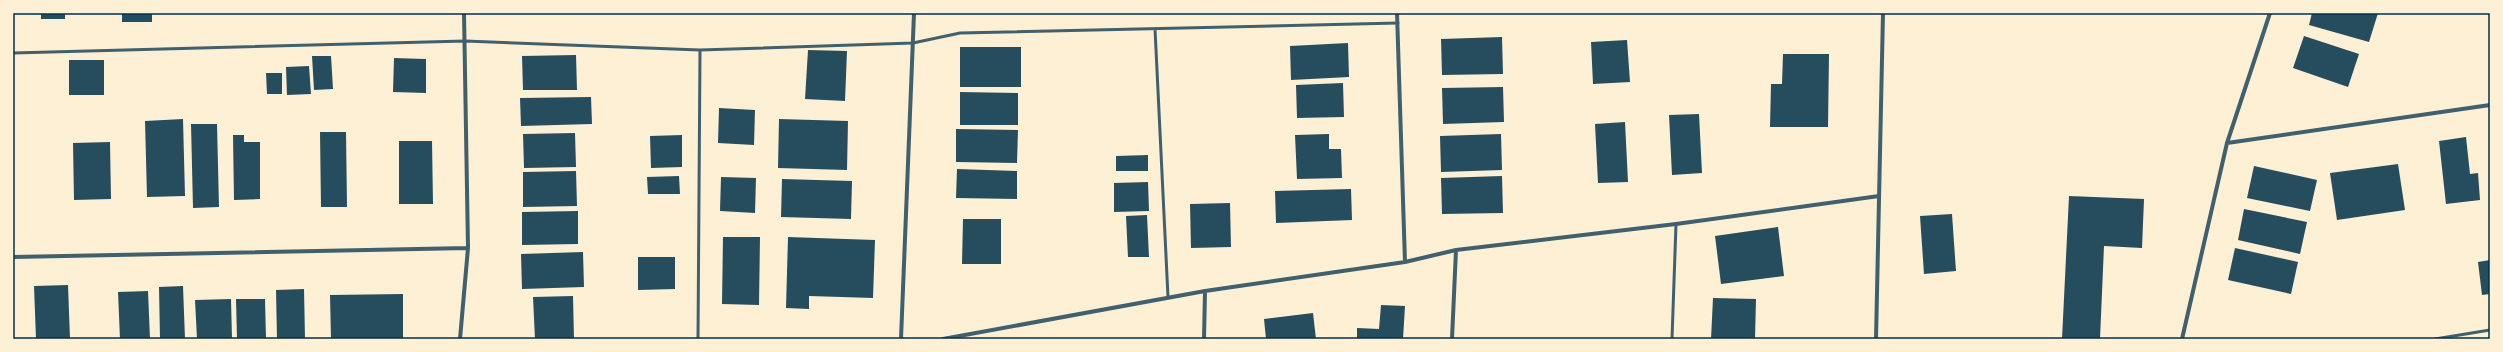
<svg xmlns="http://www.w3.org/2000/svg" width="2503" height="352" viewBox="0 0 2503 352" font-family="'Varela Round',sans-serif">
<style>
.building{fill:#264d5e}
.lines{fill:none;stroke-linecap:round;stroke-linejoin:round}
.service{stroke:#3f606c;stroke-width:3}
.minor{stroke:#3f606c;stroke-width:4}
.neatline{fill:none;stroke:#003049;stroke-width:1.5}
</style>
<rect width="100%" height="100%" fill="#fdf0d5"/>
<path class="building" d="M41,13H65V19H41Z
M122,13H152V22H122Z
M2312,13H2378L2369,42L2309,25Z
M2304,36L2359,54L2348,87L2293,68Z
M1502,37L1503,74L1442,75L1441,39Z
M1627,40L1630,82L1593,84L1591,42Z
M1348,43L1349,77L1291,80L1290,46Z
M960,47H1021V87H960Z
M808,50L847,51L845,101L805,99Z
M1783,54H1829L1828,127H1770L1771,84H1782Z
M576,55L577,90H523L522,56Z
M312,56H331L333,89L314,90Z
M394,58L426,59V93L393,92Z
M69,60H104V95H69Z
M309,66L311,94L287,95L286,67Z
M266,73H282V94H267Z
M1343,83L1344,117L1297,118L1296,85Z
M1503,87L1504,122L1443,124L1442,88Z
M960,92L1018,93V125H960Z
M591,97L592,124L521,126L520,98Z
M719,108L755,110L754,145L718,143Z
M1699,114L1702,173L1672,175L1669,115Z
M183,119L185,196L147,197L145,121Z
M779,119L848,121L847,170L778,168Z
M1625,122L1628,182L1598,183L1595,124Z
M191,124H217L219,207L193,208Z
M956,129L1018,130L1017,163L956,162Z
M320,132H346L347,207H321Z
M575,133L576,167L524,168L523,134Z
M1329,134V149H1341L1342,178L1297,179L1295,135Z
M1501,134L1502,170L1441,172L1440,136Z
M233,135H244V142H260V199L234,200Z
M682,135V167L651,168L650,136Z
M2466,137L2470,174L2478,173L2480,200L2446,204L2439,141Z
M399,141H432L433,204H399Z
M110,142L111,199L74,200L73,143Z
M1148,155V171H1116V156Z
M2398,164L2405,210L2337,220L2330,173Z
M2254,166L2317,180L2310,211L2247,198Z
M957,169L1017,171V199L956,198Z
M576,171L577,206L523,207V172Z
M679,176L680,194H648L647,177Z
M1502,176L1503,213L1442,214L1441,178Z
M721,177L756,178L755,213L720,211Z
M782,179L852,181L851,219L781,217Z
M1148,182L1149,211L1114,212V183Z
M1351,189L1352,220L1276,223L1275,191Z
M2069,196L2144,199L2142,248L2104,246L2100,339H2062Z
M1230,203L1231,247L1191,248L1190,204Z
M2244,209L2307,222L2300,254L2238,240Z
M578,211V244L522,245V212Z
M1952,214L1956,271L1924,274L1920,216Z
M1147,215L1149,257H1128L1126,216Z
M963,219H1001V264H962Z
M1778,227L1784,276L1721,284L1715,236Z
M723,237H760L759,305L722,304Z
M788,237L875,240L873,298L809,296V309L786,308Z
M2235,248L2298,262L2291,294L2228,280Z
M583,252L584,287L522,289L521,254Z
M638,257H675V289L638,290Z
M2490,260V294L2482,295L2478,262Z
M68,285L70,339H36L34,286Z
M183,286L185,339H160L159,287Z
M304,289L305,339H277L276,290Z
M148,291L150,339H120L118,292Z
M403,294V339H331L330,295Z
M573,296L574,339H535L533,297Z
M1713,298L1756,299L1755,339H1711Z
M231,299L232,339H197L195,300Z
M236,299H265L266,339H237Z
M1381,305L1405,306L1403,339H1357V328L1379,329Z
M1313,313L1316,339H1266L1264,319Z"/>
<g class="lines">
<path class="service" d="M1155,29L1168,297
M13,53L465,41L700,50L913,43L960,33L1398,23
M698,339L700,50
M1672,339L1676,224
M2435,339L2490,330"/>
<path class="minor" d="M1397,13L1405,262
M2227,143L2490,105
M13,257L468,248
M460,339L468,248L464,13
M901,339L914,13
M943,339L1205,291L1405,262L1456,250L1676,224L1879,196
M1204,339L1205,291
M1452,339L1456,250
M1876,339L1883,13
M2182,339L2227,143L2270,13"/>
</g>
<rect width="2503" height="352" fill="none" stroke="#fdf0d5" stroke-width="28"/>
<rect x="14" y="14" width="2475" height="324" class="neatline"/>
</svg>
